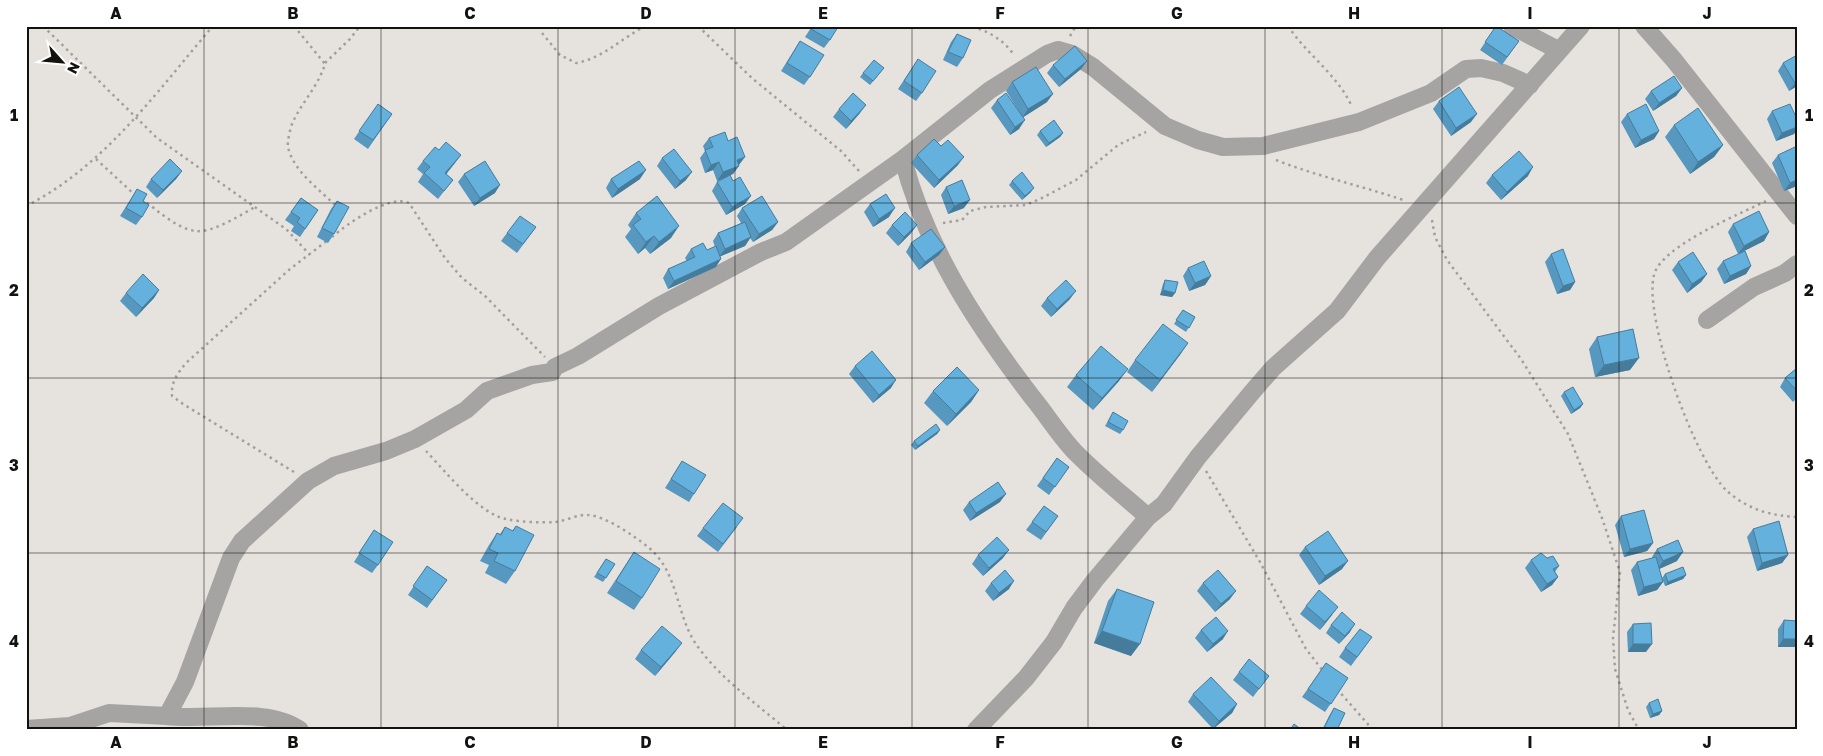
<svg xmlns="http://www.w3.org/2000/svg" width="1823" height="756" viewBox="0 0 1823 756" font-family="'Golos Text',sans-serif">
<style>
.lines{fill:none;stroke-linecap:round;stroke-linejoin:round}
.path{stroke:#a29f9c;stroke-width:2.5;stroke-dasharray:2.5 4;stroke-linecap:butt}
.street{stroke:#a5a4a2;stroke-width:18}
.wall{fill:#5698bf}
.shaded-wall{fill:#467c9b}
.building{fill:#64b1de;stroke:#467c9b}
.grid{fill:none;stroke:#131211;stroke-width:1;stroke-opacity:0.55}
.neatline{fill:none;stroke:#131211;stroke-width:2}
.grid-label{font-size:16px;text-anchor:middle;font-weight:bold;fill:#131211}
</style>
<rect width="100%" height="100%" fill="#e6e3df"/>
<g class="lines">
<path class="path" d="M43,26L157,138L286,229L310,255
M294,26L325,64C318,87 301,103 292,124C290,130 287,142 288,147C293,171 320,190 336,206
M698,26L753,79L841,151L859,171
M966,26C985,28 1004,40 1014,55
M1288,26C1307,55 1338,75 1352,107
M542,33L560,55L576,63C604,58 621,38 646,26
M1070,36L1076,26
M325,63L350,39L360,26
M96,159L135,195
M1276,160C1319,177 1363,186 1406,201
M142,199C157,210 177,229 196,231C212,233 241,215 255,207
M1766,201C1740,214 1661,246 1654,275C1643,318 1695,461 1727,491C1747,509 1771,516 1797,517
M26,206C104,167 158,90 213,26
M1432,220L1435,237L1447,260L1521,359L1568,434L1602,518L1620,572L1613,638L1615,669L1628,710L1639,730
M943,223L962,220L970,211L986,207L1026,205L1042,198L1076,180L1118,145L1146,132
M332,237C347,224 389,194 409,203L445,258L462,278L485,296L545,357
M426,451C445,471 479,514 506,519C520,522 541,523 555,522C566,521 578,514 588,515C606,516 634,536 648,547C680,573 675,616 698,647C722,680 757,704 787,730
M1206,471L1260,562L1306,649L1323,671
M294,472L183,404L172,396C171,382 177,374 186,363L290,269L328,240
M1337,689L1373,730"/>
<path class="street" d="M1512,26L1558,50
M1644,26L1674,60L1797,216
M903,159C926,248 977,325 1032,397C1047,415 1060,437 1077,454C1099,476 1124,496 1148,517
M1707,320L1754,287L1785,273L1797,264
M167,716C206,721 268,706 300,730
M26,729L70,726L109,713L167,716L185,682L231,558L242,541L308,481L334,466L386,451L415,439L466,410L487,391L532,375L552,372L555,367L578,356L659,306L761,252L786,242L903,159L990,90L1047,54L1058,50L1072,54L1093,67L1165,126L1198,140L1223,147L1263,146L1359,122L1431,93L1466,69L1481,68L1503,73L1530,85
M976,730L1026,678L1054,642L1074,608L1095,580L1148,517L1164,504L1198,457L1253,391L1273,368L1337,311L1377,258L1581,26"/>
</g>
<path class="wall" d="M812,26H836L830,40L824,48L805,37Z
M1496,26L1519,41L1502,65L1480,50Z
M957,34L963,58L957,67L943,60L951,42Z
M800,41L810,77L804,85L781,71Z
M1797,55V86L1789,91L1778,71L1783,63Z
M918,59L922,93L916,101L898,89Z
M1087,61L1081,69L1059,87L1047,73L1053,65Z
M881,72L870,85L860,77L863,73Z
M1012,82L1047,102L1023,117L1019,129L1010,135L991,108L997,100L1020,113L1006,91Z
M1682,88L1676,96L1653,111L1645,99L1651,91Z
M1439,101L1471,122L1451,136L1433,109Z
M378,104L392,114L368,149L354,139Z
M839,109L860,113L846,129L833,117Z
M1772,111L1797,118V131H1796L1794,134L1776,141L1767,119Z
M1627,114L1659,131L1654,139L1635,148L1621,122Z
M1674,125L1723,145L1714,157L1690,174L1665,137Z
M1040,131L1063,133L1060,137L1046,147L1037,135Z
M709,138L739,165L733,174L730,175L745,204L726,215L712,191L717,182L727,177L717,181L713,170L705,173L700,158L705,151L703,146Z
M439,150L461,155L446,174L453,180L438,199L418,182L423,174L417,169L423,161Z
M917,155L958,165L934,188L911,163Z
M1778,155L1797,186L1784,191L1772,163Z
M662,158L686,180L675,189L657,166Z
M182,171L176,179L157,198L146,187L151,179Z
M464,174L495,193L474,206L458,182Z
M1492,175L1528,176L1501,200L1486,183Z
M611,179H640L612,198L606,188Z
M1012,181L1031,192L1022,200L1009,185Z
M946,187L964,208L948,214L941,195Z
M137,189L143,201L142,217L136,225L120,216Z
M301,198L318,210L300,237L291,231L294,226L285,220Z
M337,201L334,234L328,243L317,237L331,209Z
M870,204L889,217L873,227L864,212Z
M742,208L778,222L772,230L753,242L750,238L745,246L720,256L716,267L668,289L663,278L668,269L687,261L685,258L691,249L707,250L715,247L713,241L718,233L741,223L737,216Z
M636,213L671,238L650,254L645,248L638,254L625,237L631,229L628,225Z
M1733,224L1769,232L1764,241L1738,254L1728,232Z
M892,225H917L911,233L898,246L886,233Z
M536,227L517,253L501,241L507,233Z
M911,243L945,247L939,255L919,270L906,252Z
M1551,254L1575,282L1570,290L1557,294L1545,262Z
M1723,261L1751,266L1746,274L1724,284L1717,269Z
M1678,262L1707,274L1701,282L1687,293L1672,270Z
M1188,268L1211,276L1205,285L1189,291L1183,276Z
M1165,280L1175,293L1172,297L1160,295L1163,284Z
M159,290L154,298L136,317L120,301L126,293Z
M1047,298L1070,299L1051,317L1041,306Z
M1183,310L1195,317L1186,332L1174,324Z
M1597,337L1630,370L1595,377L1589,349Z
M1188,343L1152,392L1127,372L1135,360Z
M855,366L891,388L873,403L849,374Z
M1797,368V398L1793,402L1780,387L1785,378Z
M1076,375L1119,381L1093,410L1067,387Z
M979,390L971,402L947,426L924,403L933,391Z
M1564,392L1583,404L1580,408L1571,414L1561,396Z
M1113,412L1123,430L1120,434L1105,426Z
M940,430L937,434L915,450L911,445L914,441Z
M1057,458L1069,467L1049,495L1037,486Z
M682,461L694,494L689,502L665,488Z
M969,502H1000L970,521L963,510Z
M1044,506L1058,516L1041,540L1026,530Z
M1621,516L1653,543L1647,551L1624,557L1615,525Z
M516,526L515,571L506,584L485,573L489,565L480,561L489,545L497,533L500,534L505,527L512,531Z
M737,527L718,552L697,536L703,528Z
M1753,529L1788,555L1782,563L1757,571L1747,537Z
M374,530L378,565L372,573L354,562Z
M1305,547L1342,569L1319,585L1299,555Z
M1657,549L1677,561L1659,569L1663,582L1657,590L1638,596L1631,570L1637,562L1652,558V557Z
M634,552L642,598L634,610L607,593Z
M978,555L1003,558L983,576L972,564Z
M1547,558L1559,566L1555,572L1558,577L1552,585L1541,592L1525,568L1531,560Z
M606,559L615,564L603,582L594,577Z
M427,566L447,580L427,608L408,595Z
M1665,574L1686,575L1683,579L1665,586L1662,578Z
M991,583L1009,589L993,601L985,591Z
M1203,583L1230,599L1215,612L1197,591Z
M1117,589L1131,656L1094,643L1108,601Z
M1306,606L1332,615L1320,630L1300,614Z
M1784,620L1797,621V644L1795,647H1778V629Z
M1633,624L1646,652H1628L1627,632Z
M1331,625L1350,632L1339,644L1326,633Z
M1201,630L1223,639L1207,652L1195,638Z
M1372,637L1351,666L1339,657L1345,648Z
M641,650L676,651L655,676L635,659Z
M1326,663L1348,678L1325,712L1302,697Z
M1239,672L1269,676L1253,697L1233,680Z
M1193,694L1237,704L1232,713L1213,729L1188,702Z
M1649,703L1662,711L1659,715L1650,718L1646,707Z
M1334,708L1337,730H1322L1329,716Z"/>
<path class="shaded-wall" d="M1087,61L1081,69L1059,87L1065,79Z
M1797,82V86L1789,91L1795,83Z
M1682,88L1676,96L1653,111L1659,103Z
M1053,94L1047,102L1022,118L1028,109Z
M866,105L860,113L846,129L851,121Z
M1477,114L1471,122L1451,136L1456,128Z
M1025,120L1019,129L1010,135L1015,127Z
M1797,127V129L1794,134L1776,141L1782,133Z
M1659,131L1654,139L1635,148L1641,140Z
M1063,133L1060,137L1046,147L1049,143Z
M1723,145L1714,157L1690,174L1698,162Z
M461,155L455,163L440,182L445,173Z
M745,157L739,165L731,168L737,160Z
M964,157L958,165L934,188L939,180Z
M719,162L713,170L705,173L711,165Z
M739,166L733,174L717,181L723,172Z
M1533,167L1528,176L1501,200L1507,192Z
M646,170L640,179L612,198L618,189Z
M182,171L176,179L157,198L163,190Z
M692,172L686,180L675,189L680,181Z
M1797,180V186L1784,191L1790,183Z
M500,185L495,193L474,206L480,198Z
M1034,188L1031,192L1022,200L1025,196Z
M751,196L745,204L726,215L732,207Z
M970,200L964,208L948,214L954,206Z
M895,208L889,217L873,227L879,219Z
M778,222L772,230L753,242L759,234Z
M917,225L911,233L898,246L904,237Z
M679,226L671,238L650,254L659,242Z
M1769,232L1764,241L1738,254L1744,246Z
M654,236L645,248L638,254L646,242Z
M751,237L745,246L719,257L725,249Z
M945,247L939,255L919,270L925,262Z
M721,259L716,267L668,289L674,281Z
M1751,266L1746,274L1724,284L1730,276Z
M1707,274L1701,282L1687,293L1692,284Z
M1211,276L1205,285L1189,291L1195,283Z
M1575,282L1570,290L1557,294L1563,286Z
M159,290L154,298L136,317L142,308Z
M1163,290L1175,293L1172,297L1160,295Z
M1076,291L1070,299L1051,317L1057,309Z
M1188,343L1180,355L1152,392L1160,380Z
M1639,358L1630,370L1595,377L1604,365Z
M1128,369L1119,381L1093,410L1102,398Z
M896,380L891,388L873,403L879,395Z
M979,390L971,402L947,426L956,414Z
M1583,404L1580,408L1571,414L1574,410Z
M940,430L937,434L915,450L918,446Z
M1006,494L1000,502L970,521L976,513Z
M1653,543L1647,551L1624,557L1630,549Z
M1009,550L1003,558L983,576L989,568Z
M1683,552L1677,561L1657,570L1663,561Z
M1788,555L1782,563L1757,571L1762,563Z
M1348,561L1342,569L1319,585L1325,576Z
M1686,575L1683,579L1665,586L1668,582Z
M1558,577L1552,585L1541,592L1547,584Z
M1014,581L1009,589L993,601L999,593Z
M1663,582L1657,590L1638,596L1644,587Z
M1236,591L1230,599L1215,612L1221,604Z
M1338,607L1332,615L1320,630L1325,622Z
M1355,624L1350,632L1339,644L1345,636Z
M1102,631L1140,644L1131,656L1094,643Z
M1228,631L1223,639L1207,652L1213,644Z
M1783,639H1797V644L1795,647H1778Z
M682,643L676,651L655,676L661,667Z
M1633,644H1652L1646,652H1628Z
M1237,704L1232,713L1213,729L1219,721Z
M1662,711L1659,715L1650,718L1653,714Z"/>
<path class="building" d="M812,26H836L838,27L830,40L811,29Z
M1496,26L1519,41L1507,57L1485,42Z
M957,34L971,40L963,58L948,52Z
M800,41L824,55L810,77L787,63Z
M1075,46L1087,61L1065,79L1053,65Z
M1797,55V82L1795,83L1783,63Z
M918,59L936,71L922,93L904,81Z
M874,60L884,68L873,81L863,73Z
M1036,67L1053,94L1028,109L1012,82Z
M1674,76L1682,88L1659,103L1651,91Z
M1459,87L1477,114L1456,128L1439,101Z
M853,93L866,105L851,121L839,109Z
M1006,93L1025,120L1015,127L997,100Z
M378,104L392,114L373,140L359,131Z
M1646,104L1659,131L1641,140L1627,114Z
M1790,104L1797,119V127L1782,133L1772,111Z
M1698,108L1723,145L1698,162L1674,125Z
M1054,120L1063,133L1049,143L1040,131Z
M725,132L728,141L737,137L745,157L737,160L739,166L723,172L719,162L711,165L705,150L713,147L709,138Z
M934,139L941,146L948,140L964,157L939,180L917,155Z
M446,142L461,155L445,173L453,180L444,191L424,173L430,167L423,161L435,147L439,150Z
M1797,146V180L1790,183L1778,155Z
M674,149L692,172L680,181L662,158Z
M1519,151L1533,167L1507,192L1492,175Z
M170,159L182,171L163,190L151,179Z
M485,161L500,185L480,198L464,174Z
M639,161L646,170L618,189L611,179Z
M1022,172L1034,188L1025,196L1012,181Z
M730,175L733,181L740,177L751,196L732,207L717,182Z
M962,180L970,200L954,206L946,187Z
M137,189L147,194L143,201L149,205L142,217L126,208Z
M886,194L895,208L879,219L870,204Z
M657,196L679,226L659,242L654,236L646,242L633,225L641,219L636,213Z
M762,196L778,222L759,234L742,208Z
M301,198L318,210L305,229L297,222L300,218L291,212Z
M337,201L349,207L334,234L322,228Z
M1759,211L1769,232L1744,246L1733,224Z
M905,212L917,225L904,237L892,225Z
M520,216L536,227L523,244L507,233Z
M745,222L751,237L725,249L718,233Z
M931,229L945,247L925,262L911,243Z
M703,243L707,250L716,246L721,259L674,281L668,269L695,257L691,249Z
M1563,249L1575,282L1563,286L1551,254Z
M1745,251L1751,266L1730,276L1723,261Z
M1693,252L1707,274L1692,284L1678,262Z
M1204,261L1211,276L1195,283L1188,268Z
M143,274L159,290L142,308L126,293Z
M1066,280L1076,291L1057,309L1047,298Z
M1165,280L1178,282L1175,293L1163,290Z
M1183,310L1195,317L1189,328L1176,320Z
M1163,324L1188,343L1160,380L1135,360Z
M1633,329L1639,358L1604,365L1597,337Z
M1101,346L1128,369L1102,398L1076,375Z
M872,351L896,380L879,395L855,366Z
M957,367L979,390L956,414L933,391Z
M1797,368V391L1785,378Z
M1573,387L1583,404L1574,410L1564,392Z
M1113,412L1128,421L1123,430L1108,422Z
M936,424L940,430L918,446L914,441Z
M1057,458L1069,467L1055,487L1043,478Z
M682,461L706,475L694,494L671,479Z
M998,482L1006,494L976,513L969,502Z
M723,503L743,518L723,544L703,528Z
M1044,506L1058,516L1046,532L1032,522Z
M1644,510L1653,543L1630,549L1621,516Z
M1779,521L1788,555L1762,563L1753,529Z
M516,526L534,535L515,571L494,561L498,553L489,549L497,533L501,535L505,527L513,531Z
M374,530L393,542L378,565L359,553Z
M1328,531L1348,561L1325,576L1305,547Z
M997,537L1009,550L989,568L978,555Z
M1678,540L1683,552L1663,561L1657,549Z
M634,552L660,569L642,598L616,581Z
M1541,553L1547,558L1553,556L1559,566L1553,569L1558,577L1547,584L1531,560Z
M1656,557L1663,582L1644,587L1637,562Z
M606,559L615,564L606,578L597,573Z
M427,566L447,580L432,600L413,586Z
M1683,567L1686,575L1668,582L1665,574Z
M1005,570L1014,581L999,593L991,583Z
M1218,570L1236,591L1221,604L1203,583Z
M1117,589L1154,602L1140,644L1102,631Z
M1319,590L1338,607L1325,622L1306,606Z
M1342,612L1355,624L1345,636L1331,625Z
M1216,617L1228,631L1213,644L1201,630Z
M1784,620L1797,621V639H1783Z
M1651,623L1652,644H1633V624Z
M662,626L682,643L661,667L641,650Z
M1360,629L1372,637L1357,657L1345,648Z
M1249,659L1269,676L1259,689L1239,672Z
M1326,663L1348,678L1331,704L1308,689Z
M1211,677L1237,704L1219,721L1193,694Z
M1658,699L1662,711L1653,714L1649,703Z
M1334,708L1345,713L1337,730H1323Z
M1294,724L1302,730H1290Z"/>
<path class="grid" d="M204,26V730M381,26V730M558,26V730M735,26V730M912,26V730M1088,26V730M1265,26V730M1442,26V730M1619,26V730M26,203H1797M26,378H1797M26,553H1797"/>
<rect width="1823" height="756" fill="none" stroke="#ffffff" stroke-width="55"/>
<g transform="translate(62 62) rotate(117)" stroke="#ffffff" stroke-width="4" paint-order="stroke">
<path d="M0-4L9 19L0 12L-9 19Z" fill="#131211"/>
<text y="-8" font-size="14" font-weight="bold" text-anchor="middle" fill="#131211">N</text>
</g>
<rect x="28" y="28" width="1768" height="700" class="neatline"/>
<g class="grid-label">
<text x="116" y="19">A</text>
<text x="293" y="19">B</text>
<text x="470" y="19">C</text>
<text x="646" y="19">D</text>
<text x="823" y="19">E</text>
<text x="1000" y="19">F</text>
<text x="1177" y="19">G</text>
<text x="1354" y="19">H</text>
<text x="1530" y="19">I</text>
<text x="1707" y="19">J</text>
<text x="14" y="121">1</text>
<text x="1809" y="121">1</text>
<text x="14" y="296">2</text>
<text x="1809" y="296">2</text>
<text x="14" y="471">3</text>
<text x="1809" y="471">3</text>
<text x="14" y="647">4</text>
<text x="1809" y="647">4</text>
<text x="116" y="748">A</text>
<text x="293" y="748">B</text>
<text x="470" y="748">C</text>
<text x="646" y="748">D</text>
<text x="823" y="748">E</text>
<text x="1000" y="748">F</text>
<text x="1177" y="748">G</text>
<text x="1354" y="748">H</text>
<text x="1530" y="748">I</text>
<text x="1707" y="748">J</text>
</g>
</svg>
